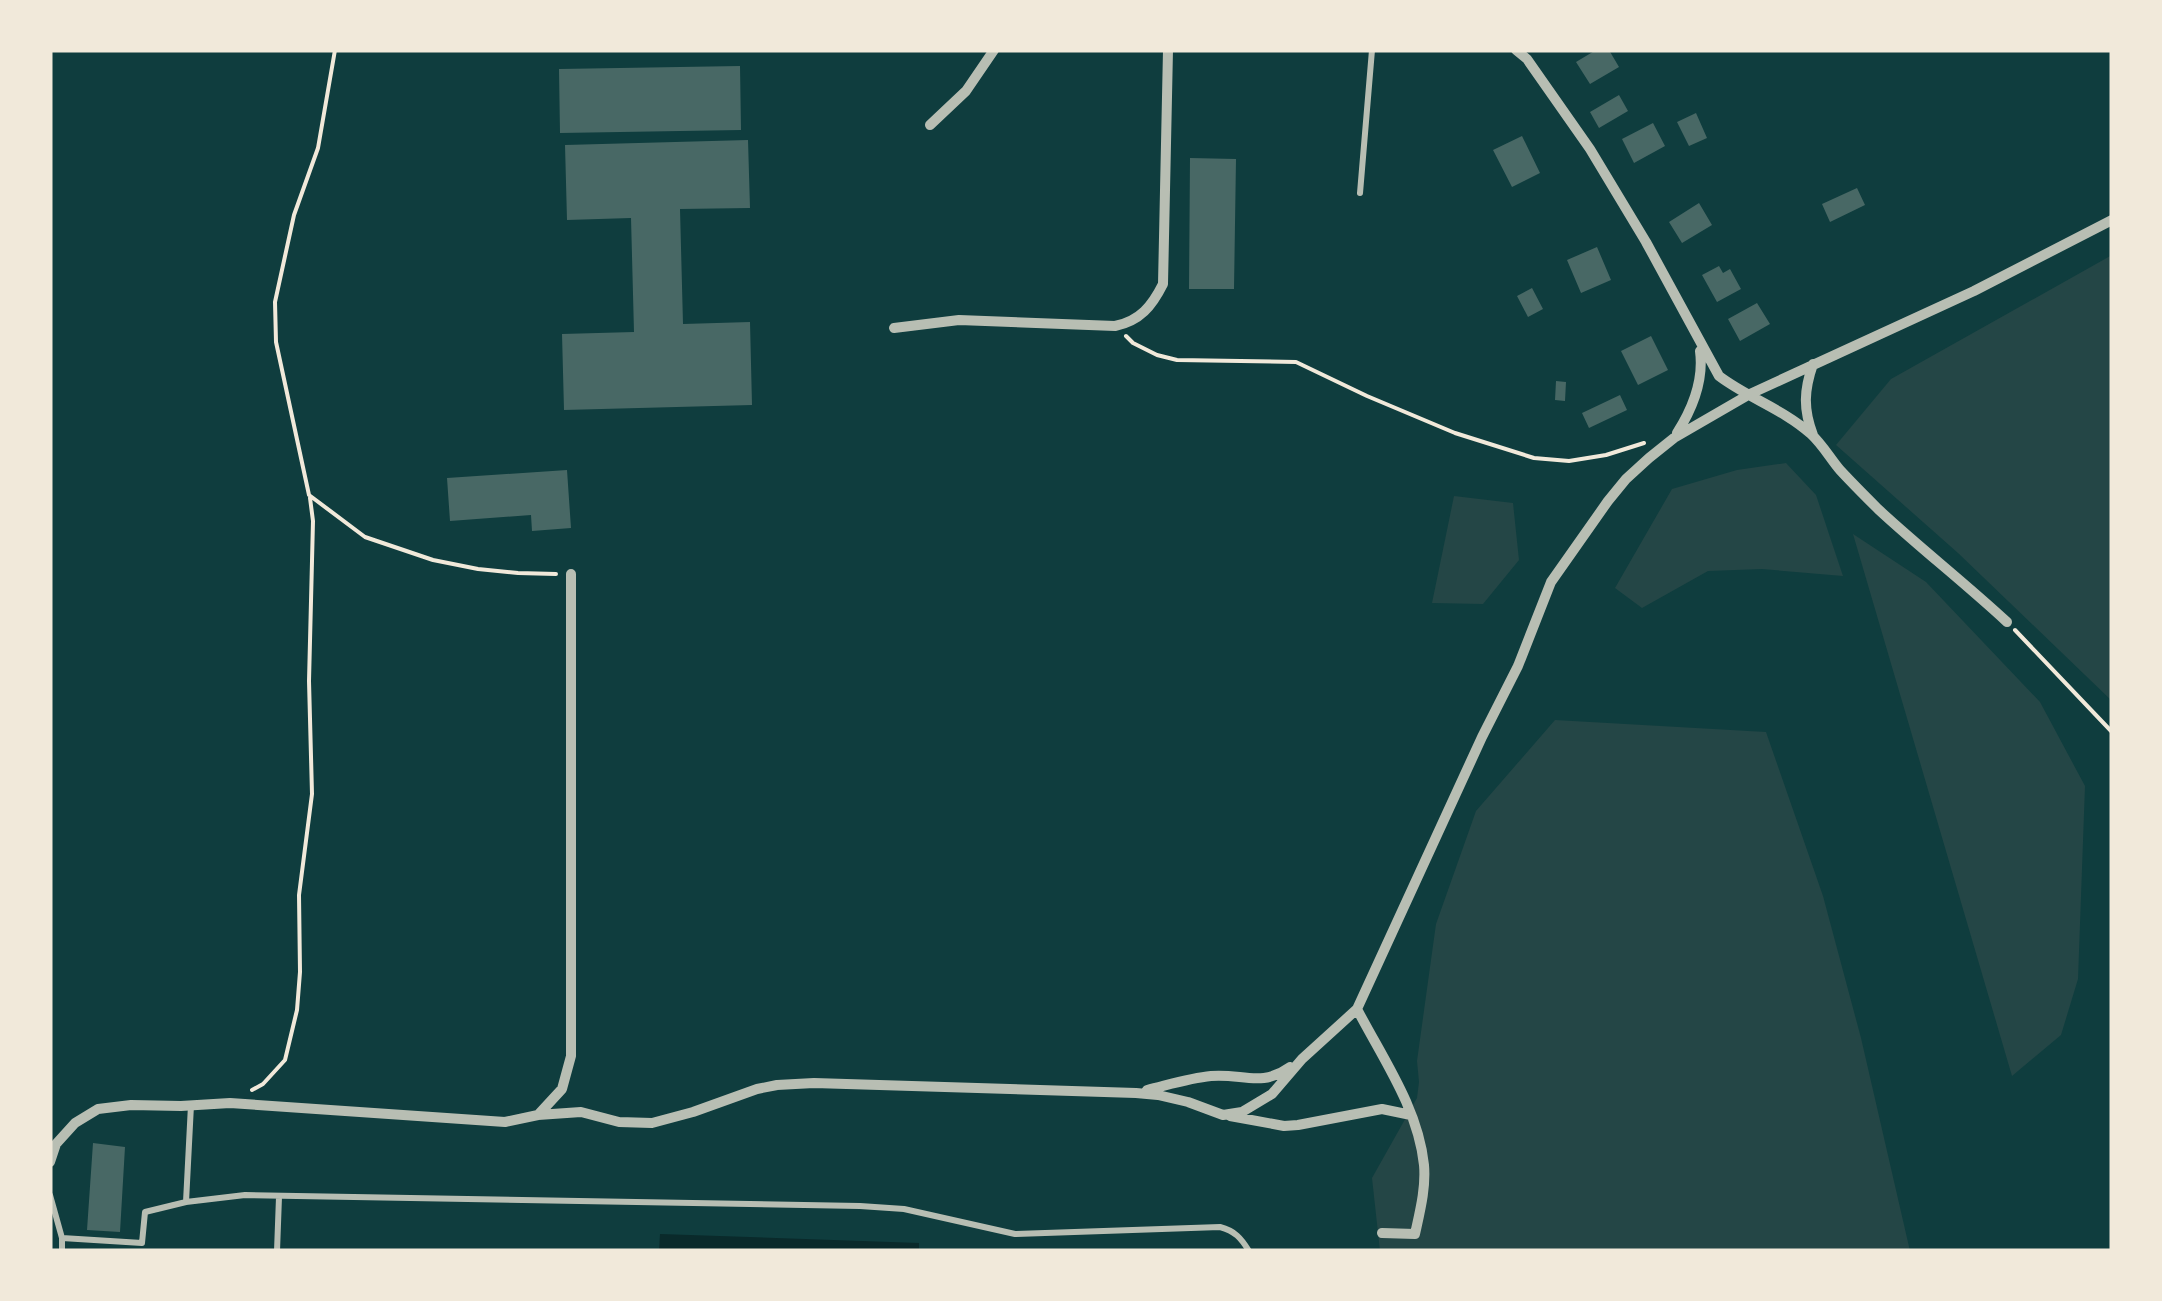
<svg xmlns="http://www.w3.org/2000/svg" width="2162" height="1301" viewBox="0 0 2162 1301" font-family="Ubuntu,sans-serif">
<style>
.green{fill:#244646}
.water{fill:#0a2a2b}
.building{fill:#486865}
.lines{fill:none;stroke-linecap:round;stroke-linejoin:round}
.path{stroke:#f1e9da;stroke-width:4}
.service{stroke:#b8beb3;stroke-width:6}
.minor{stroke:#b8beb3;stroke-width:10}
</style>
<rect width="100%" height="100%" fill="#0f3d3e"/>
<path class="green" d="M2112,255V701L1958,553L1836,445L1891,379Z
M1786,463L1816,495L1843,576L1762,569L1708,571L1642,608L1615,588L1672,489L1737,470Z
M1454,496L1513,503L1519,560L1483,604L1432,603Z
M1853,534L1926,582L2040,702L2085,786L2078,979L2061,1035L2012,1076Z
M1555,720L1766,732L1823,896L1861,1038L1910,1251H1380L1372,1178L1417,1098L1419,1082L1417,1061L1436,924L1476,811Z"/>
<path class="water" d="M660,1234L919,1243V1251H659Z"/>
<path class="building" d="M1596,50H1609L1619,67L1590,84L1576,62Z
M740,66L741,130L560,133L559,69Z
M1619,95L1628,111L1599,128L1590,112Z
M1696,113L1707,138L1689,146L1677,122Z
M1653,123L1665,146L1634,163L1622,139Z
M1522,136L1540,173L1512,187L1493,150Z
M748,140L750,208L680,209L683,324L750,322L752,405L564,410L562,334L634,332L631,218L567,220L565,145Z
M1190,158L1236,159L1234,289H1189Z
M1857,188L1865,205L1830,222L1822,204Z
M1699,203L1712,225L1682,243L1669,222Z
M1597,247L1611,280L1581,293L1567,260Z
M1719,266L1723,273L1730,269L1741,289L1717,302L1702,275Z
M1532,288L1543,309L1528,317L1517,296Z
M1757,303L1770,324L1740,341L1728,319Z
M1651,336L1668,370L1638,385L1621,351Z
M1556,381L1566,382L1565,401L1555,400Z
M1620,395L1627,410L1589,428L1582,413Z
M567,470L571,528L532,531L531,515L450,521L447,478Z
M93,1143L125,1147L120,1232L87,1230Z"/>
<g class="lines">
<path class="path" d="M335,50L318,148L294,215L275,302L276,342L309,495L365,537L433,560L478,569L518,573L556,574
M1126,336L1133,343L1157,355L1177,360L1296,362L1367,396L1455,433L1534,458L1569,461L1606,455L1644,443
M2015,630L2112,732
M252,1090L263,1084L285,1060L297,1010L300,972L299,895L312,794L309,681L313,521L310,498"/>
<path class="service" d="M1360,193L1372,50
M50,1195L62,1238V1251
M186,1202L191,1105
M62,1238L142,1243L145,1212L186,1202L245,1195L860,1206L904,1209L1015,1234L1220,1227C1235,1231 1241,1238 1249,1251
M277,1251L279,1197"/>
<path class="minor" d="M1516,50L1527,59L1590,149L1646,242L1719,376C1748,398 1783,409 1811,434C1822,444 1830,458 1840,470C1852,483 1865,496 1878,509C1920,548 1965,583 2007,622
M930,125L966,91L994,50
M894,328L959,320L1115,326C1140,321 1152,306 1163,284L1168,50
M1677,433C1693,408 1704,381 1700,351
M1813,435C1803,409 1804,390 1813,364
M1357,1009C1383,1059 1418,1108 1424,1165C1426,1188 1420,1211 1415,1234L1382,1233
M1147,1090C1168,1085 1190,1078 1211,1076C1242,1073 1261,1088 1290,1067
M538,1115L581,1112L619,1122L652,1123L693,1112L757,1089L777,1085L814,1083L1136,1093L1158,1095L1188,1102L1223,1115L1242,1112L1272,1094L1302,1059L1357,1009L1482,737L1518,666L1551,582L1608,501L1626,479L1649,458L1674,438L1750,394L1974,291L2112,220
M1230,1116L1284,1126L1298,1125L1382,1109L1411,1115
M50,1162L56,1144L75,1123L98,1109L131,1105L181,1106L230,1103L505,1122L538,1115L562,1089L571,1056V574"/>
</g>
<rect width="2162" height="1301" fill="none" stroke="#f1e9da" stroke-width="105"/>
</svg>
